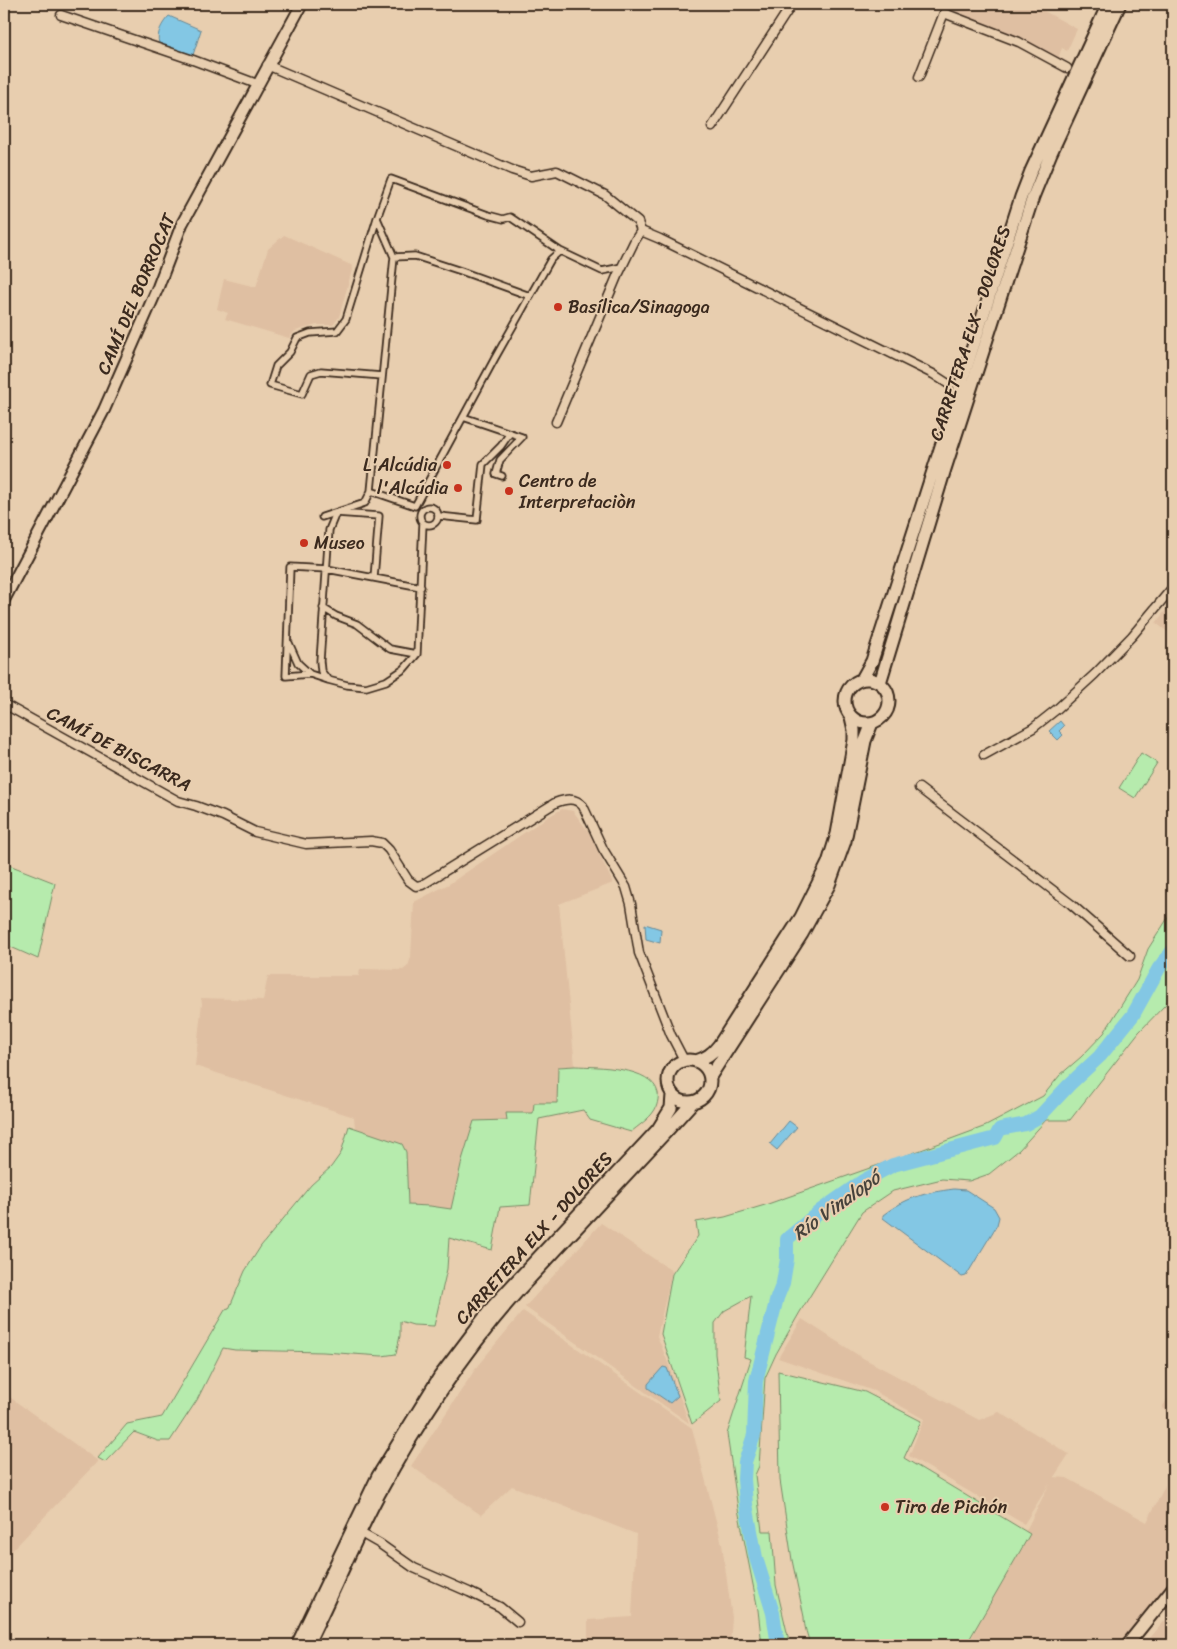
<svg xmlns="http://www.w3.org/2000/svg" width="1177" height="1649" viewBox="0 0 1177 1649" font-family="Sriracha,sans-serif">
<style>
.built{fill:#dfbfa2}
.green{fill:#b6ebad;stroke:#788a66}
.water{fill:#83c7e4;stroke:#668895}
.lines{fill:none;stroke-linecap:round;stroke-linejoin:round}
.river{stroke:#83c7e4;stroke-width:14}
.pedestrian-casing{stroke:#3b2a1e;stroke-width:9}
.minor-casing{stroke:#3b2a1e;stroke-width:11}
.tertiary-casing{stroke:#3b2a1e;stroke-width:14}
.secondary-casing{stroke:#3b2a1e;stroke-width:15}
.pedestrian{stroke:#e8ceaf;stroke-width:5.5}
.minor{stroke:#e8ceaf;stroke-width:8}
.tertiary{stroke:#e8ceaf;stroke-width:10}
.secondary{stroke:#e8ceaf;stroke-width:11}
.poi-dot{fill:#c8321e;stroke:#e8ceaf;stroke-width:2}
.labels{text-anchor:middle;stroke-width:4;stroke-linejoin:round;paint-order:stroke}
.street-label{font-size:18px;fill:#3b2a1e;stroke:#e8ceaf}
.poi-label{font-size:18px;fill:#3b2a1e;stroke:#e8ceaf;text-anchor:start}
.water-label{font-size:19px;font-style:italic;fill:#46423c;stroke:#e8ceaf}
</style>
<rect width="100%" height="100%" fill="#e8ceaf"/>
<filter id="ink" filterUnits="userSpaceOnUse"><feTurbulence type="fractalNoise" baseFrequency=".02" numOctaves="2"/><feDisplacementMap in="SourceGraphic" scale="10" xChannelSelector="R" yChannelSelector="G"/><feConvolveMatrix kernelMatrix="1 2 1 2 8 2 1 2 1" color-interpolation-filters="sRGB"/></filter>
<g filter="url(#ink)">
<path class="built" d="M946,4H1031L1077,29L1067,51L1062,48L1059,56L1062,59L1061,63L944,10Z
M284,235L353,266L339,317L333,325H317L295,331L289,338L225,319L228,313L217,309L224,279L256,287L268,249Z
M1173,600V636L1156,623Z
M562,809L573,811L588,831L613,883L559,904L575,1066L558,1067L557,1103H534V1113H507V1120L462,1160L451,1210L430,1206L408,1205L406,1152L355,1128L354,1117L195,1066L202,1003L201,998L263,1000L268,976H359L360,969L403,970L408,966L411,957L414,902L449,884L546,818Z
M601,1223L672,1271L657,1336L667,1360L689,1423L525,1307Z
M523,1311L692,1428L722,1544L732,1618L730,1645H588V1620L632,1617L636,1534L512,1486L481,1515L411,1466L478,1365Z
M802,1319L861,1357L979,1420L999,1412L1069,1454L1054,1477L1067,1478L1147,1522L1173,1470V1582L1121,1645H968L1050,1483L1024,1524L909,1456L924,1419L874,1391L778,1358Z
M1173,1389V1416L1162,1408Z
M4,1393L98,1461L4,1559Z
M1173,1611V1645H1144Z"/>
<path class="green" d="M1141,753L1157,763L1135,798L1119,788Z
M4,863L55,883L38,959L4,944Z
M1173,910V988L1166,1004L1139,1032L1070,1120H1046L1019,1150L989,1174L969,1181L942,1179L893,1191L862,1212L800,1312L776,1354L765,1378L759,1466L755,1475L762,1531H772L776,1585L790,1645H762L758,1610L738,1509L727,1434L751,1359L744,1357L751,1296L724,1311L715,1323V1354L721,1401L692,1424L661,1334L672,1274L698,1236L696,1222L725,1217L765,1205L921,1150L986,1126L1043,1096L1060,1075L1081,1057L1104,1033L1137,980L1148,949Z
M575,1066C596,1067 652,1066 658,1093C659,1098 657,1107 654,1111C649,1119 638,1126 631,1132L590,1120L583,1110L539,1119L530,1205L500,1207L492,1250L449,1238L447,1269L434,1326L413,1325L400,1321V1336L396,1354L382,1356L323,1352L235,1350L223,1348L197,1400L170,1441H158L134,1432L105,1462L98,1458L127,1424L162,1417L225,1310L229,1309L245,1271L261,1246L311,1185L331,1167L341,1153L349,1126L402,1144L406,1152L408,1205L430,1206L451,1209L462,1160L474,1121L507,1120L506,1113H533L534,1103H557L558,1067Z
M778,1371L865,1392L921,1421L904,1458L1030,1534L966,1645H810C808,1636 804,1627 804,1617L792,1560L780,1480Z"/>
<path class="water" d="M169,16L201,30L193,55L170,48L159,43C156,34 162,23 169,16Z
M1060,721L1064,726L1059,731L1063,735L1058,740L1049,731Z
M645,924L661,929L660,943L646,939Z
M789,1121L797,1127L777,1150L770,1144Z
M954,1189L966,1190L994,1208L999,1217L997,1225L966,1276L962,1277L883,1218V1215C907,1197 924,1193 954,1189Z
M663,1367L667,1368L678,1396L670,1403L648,1388V1384Z"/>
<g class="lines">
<path class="river" d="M778,1645L773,1613L756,1558L746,1504L744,1479L745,1462L754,1435L756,1381L777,1298L783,1283L787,1259V1239L820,1211L863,1181L893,1165L995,1138L1000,1129L1026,1124L1040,1116L1069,1085L1100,1056L1133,1015L1159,968L1173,950"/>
<defs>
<path id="pedestrian" d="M377,218L346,319L337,331L310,333L297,338L290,352L276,366L270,385L302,394L311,374L321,371L382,376
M394,257L377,218L391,179L488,215L503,219L510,217L560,251
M463,417L522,437L500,460L496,474L502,476
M371,491L394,257L415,256L461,271L530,296
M420 516a9 9 0 1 1 18 0a9 9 0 1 1-18 0Z
M439,516L477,520L483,464L501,446L510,433
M322,517L365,503L371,491L415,506L495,358L551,259L560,251L602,271L622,267
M374,578L379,516L336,513L329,530L320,661L321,671L328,680L347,685L366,687L386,681L404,669L417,654L423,523
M323,608L336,616L357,624L390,649L417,654
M289,643L298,663L310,674
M328,680L310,674L286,676L290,567L327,569L421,587"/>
<path id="minor" d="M61,15L193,60L257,84
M267,65L512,170L531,176L557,171L605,195L638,222L641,231
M919,77L944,13L1019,42L1067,68
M712,127L792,4
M619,273L634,242L641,231L660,239L933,374L950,385
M556,422L618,274
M4,704L178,801L196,806L223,816L255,832L306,844L371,841L382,843L389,850L408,880L416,886L422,885L555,803C566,799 575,797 583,806L603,849L626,887L631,904L639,953L671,1035L684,1060
M984,755L1033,728L1057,709L1095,674L1132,636L1173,587
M919,788L1071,904L1130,956
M366,1536L380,1544L414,1568L469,1592L500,1607L518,1622"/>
<path id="tertiary" d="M4,600L104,410L158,287L182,224L302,4"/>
<path id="secondary" d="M845 701a22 22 0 1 1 44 0a22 22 0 1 1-44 0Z
M862,679L872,661L1021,197L1031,171L1108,4
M880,683L945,469L1033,197L1051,153L1120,4
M668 1081a21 21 0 1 1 42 0a21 21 0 1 1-42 0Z
M696,1061C706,1058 712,1054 719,1045L801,917L828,863L837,834L854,740V730L851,717
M710,1077L802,934L829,885L845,841L865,741L872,723
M297,1645L378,1476L440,1376L493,1306L658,1129L671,1108L672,1095
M307,1645C332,1596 353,1543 379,1494C418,1422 464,1352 518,1291L667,1131L693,1102
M1127,1645L1173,1588"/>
</defs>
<use href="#pedestrian" class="pedestrian-casing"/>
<use href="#minor" class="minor-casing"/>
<use href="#tertiary" class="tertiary-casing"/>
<use href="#secondary" class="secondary-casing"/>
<use href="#pedestrian" class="pedestrian"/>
<use href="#minor" class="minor"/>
<use href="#tertiary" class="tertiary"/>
<use href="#secondary" class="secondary"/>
</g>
</g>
<g class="poi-dot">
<circle cx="558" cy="307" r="5"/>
<circle cx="447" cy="465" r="5"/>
<circle cx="458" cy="488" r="5"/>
<circle cx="509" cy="491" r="5"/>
<circle cx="304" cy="543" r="5"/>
<circle cx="885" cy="1507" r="5"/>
</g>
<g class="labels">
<g class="street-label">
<text transform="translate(136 294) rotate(-67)" y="6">CAMÍ DEL BORROCAT</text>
<text transform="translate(970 333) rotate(-72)" y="6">CARRETERA ELX - DOLORES</text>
<text transform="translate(119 749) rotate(28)" y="6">CAMÍ DE BISCARRA</text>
<text transform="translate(534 1238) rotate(-48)" y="6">CARRETERA ELX - DOLORES</text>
</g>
<g class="poi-label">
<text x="568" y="313">Basílica/Sinagoga</text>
<text x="437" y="471" text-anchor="end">L'Alcúdia</text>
<text x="519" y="487">Centro de<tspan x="519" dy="21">Interpretaciòn</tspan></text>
<text x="448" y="494" text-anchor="end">l'Alcúdia</text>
<text x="314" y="549">Museo</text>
<text x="895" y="1513">Tiro de Pichón</text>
</g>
<g class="water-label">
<text transform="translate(836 1205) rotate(-36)" y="7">Río Vinalopó</text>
</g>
</g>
<rect width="1177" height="1649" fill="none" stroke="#e8ceaf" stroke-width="20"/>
<rect x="10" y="10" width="1157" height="1629" fill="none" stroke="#3b2a1e" stroke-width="2" filter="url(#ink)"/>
</svg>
